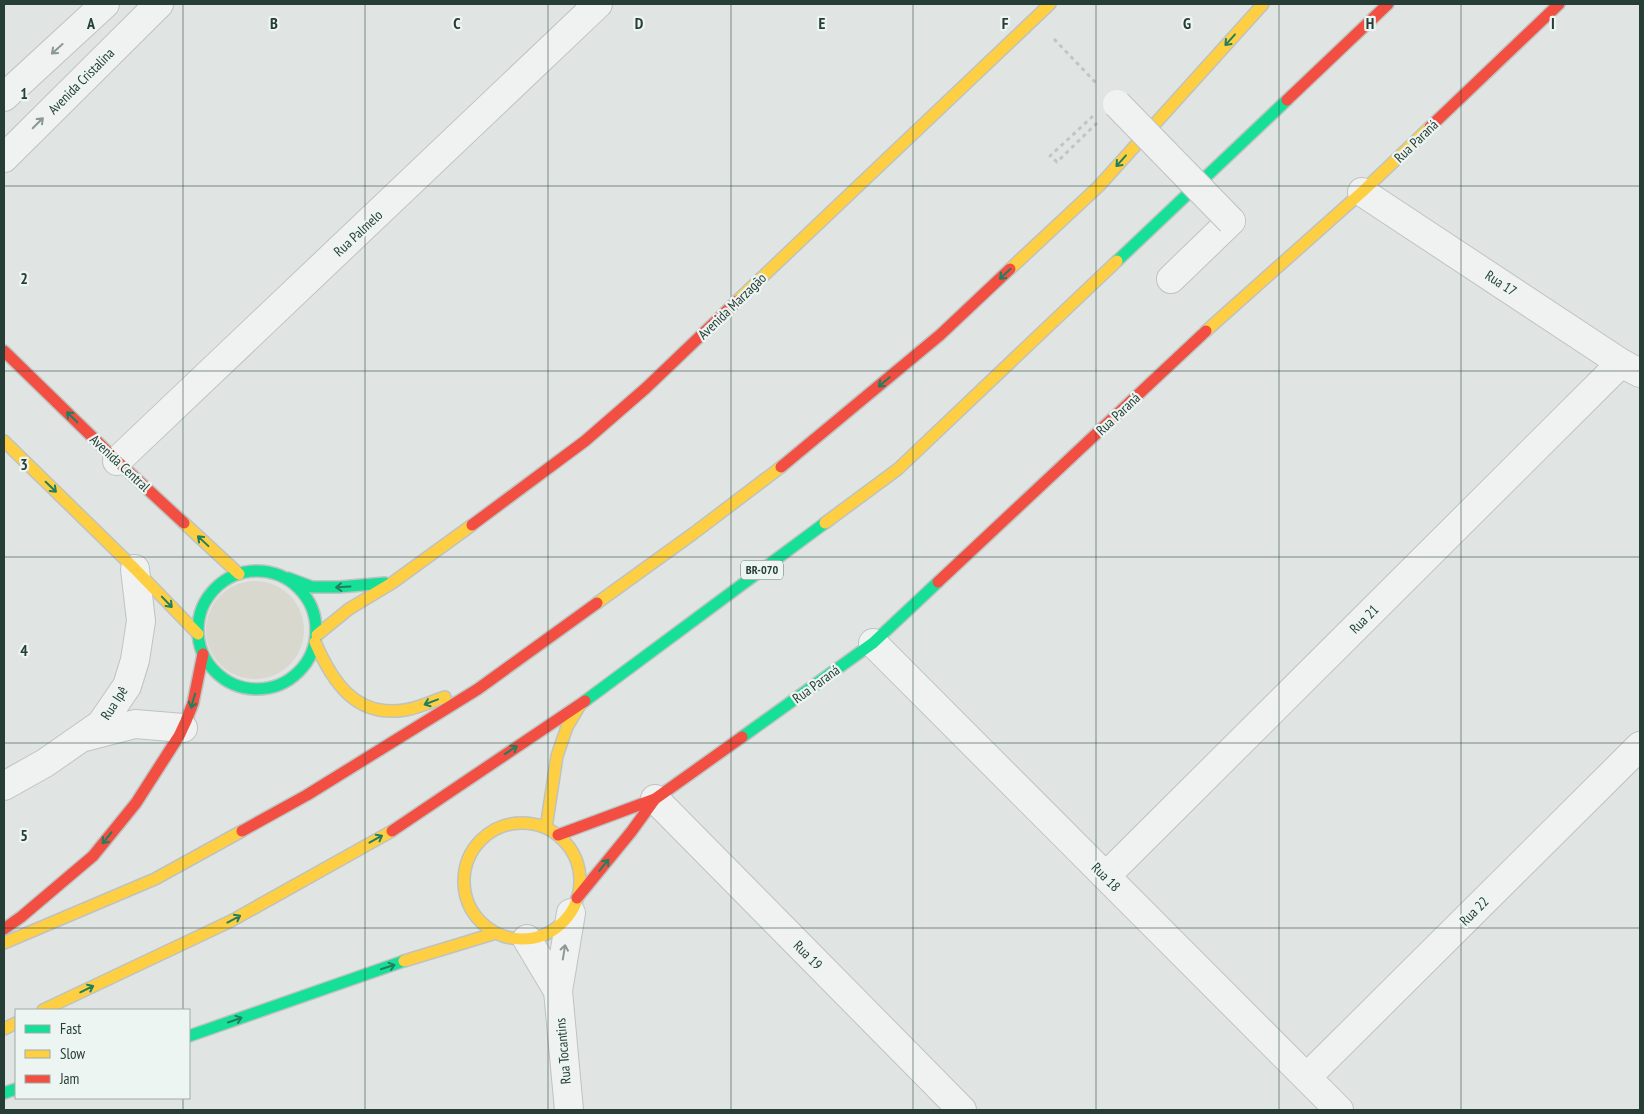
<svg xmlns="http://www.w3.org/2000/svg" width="1644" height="1114" viewBox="0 0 1644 1114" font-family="'PT Sans Narrow',sans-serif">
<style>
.green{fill:#d8d8cf}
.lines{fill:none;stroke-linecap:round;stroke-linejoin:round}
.street-casing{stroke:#bec3c1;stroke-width:30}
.fast-casing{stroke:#bec3c1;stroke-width:14}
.slow-casing{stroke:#bec3c1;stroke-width:14}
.jam-casing{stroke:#bec3c1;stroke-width:14}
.path{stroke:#c1c6c4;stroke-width:3;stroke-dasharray:4 4;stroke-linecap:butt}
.street{stroke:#eff2f1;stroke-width:28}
.fast{stroke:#16e098;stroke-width:11}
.slow{stroke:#ffcf43;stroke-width:11}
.jam{stroke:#f24e42;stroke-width:11}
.street-bridge-casing{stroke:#bec3c1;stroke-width:30;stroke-linecap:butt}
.street-bridge{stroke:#eff2f1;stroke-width:28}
.oneway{stroke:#207f5e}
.oneway2{stroke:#8b9894}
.grid{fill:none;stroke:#273e37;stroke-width:1;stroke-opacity:0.55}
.labels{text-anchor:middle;stroke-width:4.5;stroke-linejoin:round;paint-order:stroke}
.shield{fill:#edf5f2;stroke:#62756f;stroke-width:1}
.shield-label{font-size:12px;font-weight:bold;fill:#273e37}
.street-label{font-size:14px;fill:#273e37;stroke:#edf5f2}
.grid-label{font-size:16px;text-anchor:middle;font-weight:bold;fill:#273e37;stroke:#edf5f2;stroke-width:4.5;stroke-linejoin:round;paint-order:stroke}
</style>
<rect width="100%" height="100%" fill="#e0e5e3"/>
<path class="green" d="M206 630a49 49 0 1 1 98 0a49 49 0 1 1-98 0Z"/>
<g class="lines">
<defs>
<path id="street" d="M4,97L105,4
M4,158L159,4
M1362,192L1621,363L1640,373
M1171,279L1231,221
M117,461L598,4
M873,643L1339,1110
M85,737L135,724L183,728
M4,786L45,763L101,724L127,686L135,660L141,621L135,569
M655,799L962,1110
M1106,876L1621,363
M527,939L558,991
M1307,1077L1640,746
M569,1110L558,991L571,913"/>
<path id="fast" d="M1117,261L1287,100
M198 630a59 59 0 1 1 118 0a59 59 0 1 1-118 0Z
M288,578L312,587H339L385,583
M585,701L825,523
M742,737L873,643L938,582
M189,1036L404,961
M4,1093L16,1089"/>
<path id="slow" d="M1010,269L1099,186L1263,4
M737,301L1050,4
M1206,331L1362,192L1430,127
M4,441L135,569L198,634
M184,523L239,574
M825,523L898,469L1117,261
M597,603L694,533L781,467
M317,635L349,609L392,583L472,525
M315,642C332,681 355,718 405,710C419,708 432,701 445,697
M464 881a58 58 0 1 1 116 0a58 58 0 1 1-116 0Z
M546,828L557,756L567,727L580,705
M4,943L155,879L242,831
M404,961L496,933
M43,1010L231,921L392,831
M4,1029L16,1023"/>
<path id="jam" d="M1287,100L1388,4
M1430,127L1559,4
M4,351L117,461L184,523
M781,467L940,335L1010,269
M472,525L585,441L646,388L737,301
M938,582L1206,331
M242,831L307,795L478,689L597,603
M392,831L585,701
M558,835L655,799L742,737
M577,898L631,832L655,799
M4,929L21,917L93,856L136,803L179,736L186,721L193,703L203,654"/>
</defs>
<use href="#street" class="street-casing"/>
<use href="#fast" class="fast-casing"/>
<use href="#slow" class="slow-casing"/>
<use href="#jam" class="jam-casing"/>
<path class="path" d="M1054,39L1098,85
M1093,116L1050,156L1057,162L1098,122"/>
<use href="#street" class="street"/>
<use href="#fast" class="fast"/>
<use href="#slow" class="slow"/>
<use href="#jam" class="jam"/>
<defs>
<path id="street-bridge" d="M1117,104L1231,221"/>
</defs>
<use href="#street-bridge" class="street-bridge-casing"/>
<use href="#street-bridge" class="street-bridge"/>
</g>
<defs><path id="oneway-shaft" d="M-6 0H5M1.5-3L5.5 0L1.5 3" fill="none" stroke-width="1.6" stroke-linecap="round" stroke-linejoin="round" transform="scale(1.25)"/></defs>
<g class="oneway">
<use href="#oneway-shaft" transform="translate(1230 40) rotate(132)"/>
<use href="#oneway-shaft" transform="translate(1121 161) rotate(132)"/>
<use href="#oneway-shaft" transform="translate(1005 274) rotate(137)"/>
<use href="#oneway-shaft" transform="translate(884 382) rotate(140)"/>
<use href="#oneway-shaft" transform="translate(72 417) rotate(-136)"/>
<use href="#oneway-shaft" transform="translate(51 487) rotate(44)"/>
<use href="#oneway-shaft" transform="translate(203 541) rotate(-137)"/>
<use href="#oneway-shaft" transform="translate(343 587) rotate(177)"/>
<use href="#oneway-shaft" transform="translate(167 602) rotate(46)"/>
<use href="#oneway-shaft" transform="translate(193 701) rotate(106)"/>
<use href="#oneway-shaft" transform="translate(431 702) rotate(159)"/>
<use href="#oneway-shaft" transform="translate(511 750) rotate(-34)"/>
<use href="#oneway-shaft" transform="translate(107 838) rotate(129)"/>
<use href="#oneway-shaft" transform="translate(376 839) rotate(-29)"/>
<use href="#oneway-shaft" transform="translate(604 865) rotate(-51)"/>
<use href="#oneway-shaft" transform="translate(234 919) rotate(-28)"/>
<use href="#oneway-shaft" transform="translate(388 967) rotate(-18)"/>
<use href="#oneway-shaft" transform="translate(87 989) rotate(-26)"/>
<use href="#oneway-shaft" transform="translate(235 1020) rotate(-19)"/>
</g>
<g class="oneway2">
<use href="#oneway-shaft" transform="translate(57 49) rotate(138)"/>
<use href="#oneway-shaft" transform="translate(38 123) rotate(-45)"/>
<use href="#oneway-shaft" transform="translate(564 952) rotate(-81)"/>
</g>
<path class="grid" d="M183,4V1010M365,4V1110M548,4V1110M731,4V1110M913,4V1110M1096,4V1110M1279,4V1110M1461,4V1110M4,186H1640M4,371H1640M4,557H1640M4,743H1640M4,928H1640M183,1098V1110"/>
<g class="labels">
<rect class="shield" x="741" y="560.5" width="42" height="19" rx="4"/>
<g class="shield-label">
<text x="762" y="574">BR-070</text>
</g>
<g class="street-label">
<text transform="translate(81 81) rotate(-45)" y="5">Avenida Cristalina</text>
<text transform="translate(1416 141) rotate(-44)" y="5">Rua Paraná</text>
<text transform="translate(358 233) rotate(-43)" y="5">Rua Palmelo</text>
<text transform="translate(1501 283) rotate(33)" y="5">Rua 17</text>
<text transform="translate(732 306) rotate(-44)" y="5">Avenida Marzagão</text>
<text transform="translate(1118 414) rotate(-43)" y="5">Rua Paraná</text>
<text transform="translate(120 463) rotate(43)" y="5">Avenida Central</text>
<text transform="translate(1364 619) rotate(-45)" y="5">Rua 21</text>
<text transform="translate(816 684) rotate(-36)" y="5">Rua Paraná</text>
<text transform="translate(114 703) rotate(-57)" y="5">Rua Ipê</text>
<text transform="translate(1106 877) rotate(45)" y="5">Rua 18</text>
<text transform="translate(1474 911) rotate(-45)" y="5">Rua 22</text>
<text transform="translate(808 955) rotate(45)" y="5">Rua 19</text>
<text transform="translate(563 1051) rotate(-95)" y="5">Rua Tocantins</text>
</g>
</g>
<g class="grid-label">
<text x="91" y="29">A</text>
<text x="274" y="29">B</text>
<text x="457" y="29">C</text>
<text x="639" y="29">D</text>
<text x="822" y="29">E</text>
<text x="1005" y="29">F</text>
<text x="1187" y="29">G</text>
<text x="1370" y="29">H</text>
<text x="1553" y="29">I</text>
<text x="24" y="99">1</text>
<text x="24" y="284">2</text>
<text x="24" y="470">3</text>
<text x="24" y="656">4</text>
<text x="24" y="841">5</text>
</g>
<rect width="1644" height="1114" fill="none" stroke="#273e37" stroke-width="10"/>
<rect x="15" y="1009" width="175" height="90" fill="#edf5f2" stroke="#9eaca7"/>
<rect x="25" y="1025" width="25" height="8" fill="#16e098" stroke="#9eaca7"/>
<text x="60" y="1034" font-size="15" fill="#273e37">Fast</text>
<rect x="25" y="1050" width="25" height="8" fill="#ffcf43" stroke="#9eaca7"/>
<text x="60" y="1059" font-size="15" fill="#273e37">Slow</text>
<rect x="25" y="1075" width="25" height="8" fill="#f24e42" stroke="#9eaca7"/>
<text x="60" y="1084" font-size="15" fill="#273e37">Jam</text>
</svg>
